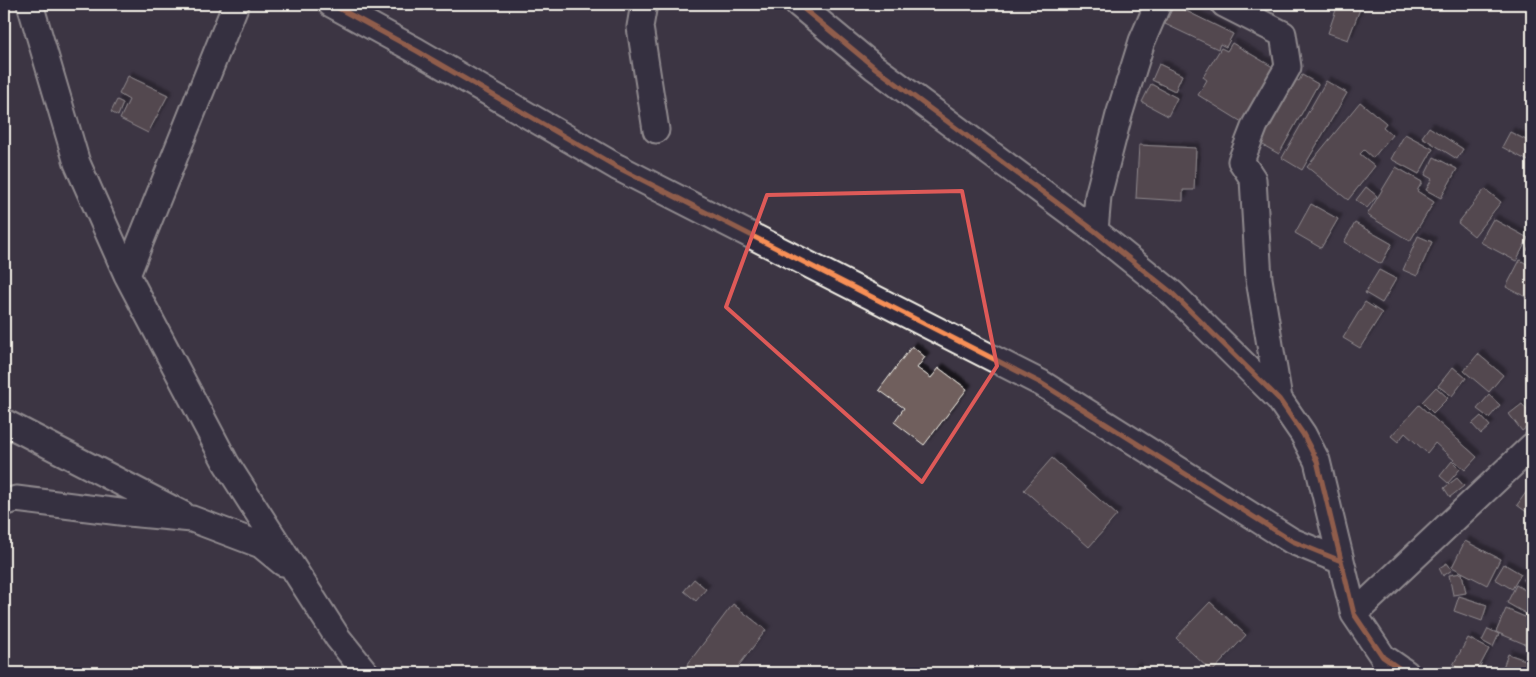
<svg xmlns="http://www.w3.org/2000/svg" width="1536" height="677" viewBox="0 0 1536 677" font-family="'Playpen Sans',sans-serif">
<style>
.building{fill:#705f5d;stroke:#f4f1e8;filter:url(#shadow)}
.lines{fill:none;stroke-linecap:round;stroke-linejoin:round}
.minor-casing{stroke:#f4f1e8;stroke-width:29}
.minor{stroke:#2f2a3d;stroke-width:25}
.cycleway-casing{stroke:#2f2a3d;stroke-width:8}
.cycleway{stroke:#f78f57;stroke-width:5}
.marked{fill:none;stroke:#de5a58;stroke-width:4;stroke-linejoin:round}
</style>
<defs>
<filter id="shadow"><feDropShadow dx="4.5" dy="-4.5" stdDeviation="1" flood-color="#0009"/></filter>
</defs>
<rect width="100%" height="100%" fill="#3c3543"/>
<filter id="ink" filterUnits="userSpaceOnUse"><feTurbulence type="fractalNoise" baseFrequency=".02" numOctaves="2"/><feDisplacementMap in="SourceGraphic" scale="10" xChannelSelector="R" yChannelSelector="G"/><feConvolveMatrix kernelMatrix="1 2 1 2 8 2 1 2 1" color-interpolation-filters="sRGB"/></filter>
<g filter="url(#ink)">
<path class="building" d="M1338,4H1346L1360,9L1348,40L1328,33Z
M1174,5L1233,34L1226,47L1220,44L1218,49L1165,24Z
M1232,43L1283,73L1250,127L1198,95L1207,80L1203,77L1221,48L1227,51Z
M1159,64L1182,75L1175,91L1152,80Z
M1302,75L1318,84L1279,154L1254,140L1290,76L1299,81Z
M128,76L168,95L148,133L120,119L129,100L119,94Z
M1326,81L1347,93L1302,170L1282,158Z
M1151,84L1177,98L1168,116L1142,102Z
M117,100L123,103L118,116L111,112Z
M1360,102L1386,123L1383,127L1392,135L1373,158L1364,150L1360,154L1375,166L1348,200L1307,167Z
M1429,127L1463,149L1457,159L1422,137Z
M1510,132L1532,143V152L1528,161L1502,147Z
M1405,134L1433,149L1419,174L1391,159Z
M1139,145L1196,148L1194,190H1183V201L1136,198Z
M1434,157L1457,169L1441,198L1426,190L1432,179L1425,175Z
M1396,167L1422,182L1417,191L1434,202L1410,241L1367,215Z
M1366,187L1377,196L1367,208L1356,200Z
M1485,189L1501,202L1474,236L1458,223Z
M1311,204L1338,219L1321,248L1295,233Z
M1493,219L1528,238L1516,261L1480,242Z
M1355,223L1392,244L1381,264L1344,242Z
M1418,236L1432,242L1417,276L1403,270Z
M1532,239V253L1527,250Z
M1520,260L1532,267V300L1506,287Z
M1379,270L1396,279L1382,303L1365,293Z
M1365,302L1382,313L1360,348L1343,338Z
M912,346L925,357L917,368L931,378L939,368L967,389L924,445L894,422L904,408L879,390Z
M1478,354L1503,375L1489,392L1464,371Z
M1453,367L1466,378L1452,396L1438,386Z
M1436,387L1448,398L1433,413L1422,402Z
M1489,395L1500,405L1489,418L1477,409Z
M1522,404L1532,416V423L1522,431L1509,414Z
M1419,405L1477,457L1465,470L1435,443L1427,453L1405,433L1398,442L1391,436Z
M1481,416L1490,426L1481,434L1472,424Z
M1052,458L1117,515L1089,547L1024,490Z
M1452,461L1460,469L1448,483L1440,476Z
M1457,478L1464,486L1450,497L1444,488Z
M1532,484V516L1517,505Z
M1465,541L1500,559L1487,585L1452,567Z
M1447,563L1452,570L1443,576L1439,568Z
M1504,564L1521,574L1512,589L1495,579Z
M1532,567V587L1523,581Z
M1462,573L1466,593L1453,595L1449,575Z
M694,579L706,589L696,601L684,591Z
M1516,585L1532,594V617L1507,603Z
M1459,596L1487,605L1482,621L1454,611Z
M1210,602L1246,635L1212,672L1176,638Z
M733,604L766,630L733,673H681Z
M1506,609L1532,620V632L1527,645L1496,632Z
M1488,629L1499,634L1493,647L1482,641Z
M1468,638L1489,649L1476,673H1468L1453,665Z
M1508,654L1528,661L1524,673H1509L1502,670Z
M1135,667L1140,673H1128Z"/>
<g class="lines">
<defs>
<path id="minor" d="M30,4L77,163L127,275L226,463L338,638L366,673
M331,4L417,51L617,167L1041,383L1292,541L1341,561
M644,4L640,27L656,130
M798,4L874,67L1095,231L1172,293L1279,399L1303,434L1317,461L1354,614L1383,657L1406,673
M1224,4L1283,34L1288,67L1255,125L1241,161L1253,179L1259,279L1279,399
M1095,231L1098,196L1119,115L1142,41L1158,4
M127,275L236,4
M4,422L182,514
M4,503L16,499L128,513L192,519L261,545L283,563
M1354,614L1532,446"/>
</defs>
<use href="#minor" class="minor-casing"/>
<use href="#minor" class="minor"/>
<defs>
<path id="cycleway" d="M331,4L417,51L617,167L1041,383L1292,541L1341,561
M798,4L874,67L1095,231L1172,293L1279,399L1303,434L1317,461L1354,614L1383,657L1406,673"/>
</defs>
<use href="#cycleway" class="cycleway-casing"/>
<use href="#cycleway" class="cycleway"/>
</g>
</g>
<path d="M0 0H1536V677H0ZM962,191L997,366L922,482L726,307L767,195Z" fill="#3c3543" fill-opacity=".55" fill-rule="evenodd"/>
<path class="marked" d="M962,191L997,366L922,482L726,307L767,195Z"/>
<rect width="1536" height="677" fill="none" stroke="#2f2a3d" stroke-width="20"/>
<rect x="10" y="10" width="1516" height="657" fill="none" stroke="#f4f1e8" stroke-width="2" filter="url(#ink)"/>
</svg>
